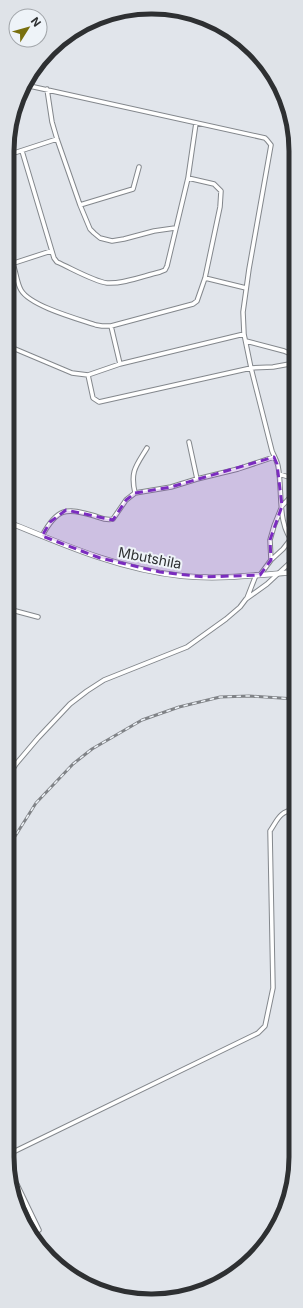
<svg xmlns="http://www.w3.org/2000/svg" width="303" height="1308" viewBox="0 0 303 1308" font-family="Inter,sans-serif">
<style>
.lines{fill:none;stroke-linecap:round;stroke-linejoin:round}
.minor-casing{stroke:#83878c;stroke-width:5.5}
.tertiary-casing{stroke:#83878c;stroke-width:6}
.minor{stroke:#fff;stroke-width:3.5}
.tertiary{stroke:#fff;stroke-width:4.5}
.rail-casing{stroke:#808387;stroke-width:3}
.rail{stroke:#eef3f8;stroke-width:1.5;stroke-dasharray:4.5;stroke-linecap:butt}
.marked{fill:#7b2cbf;fill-opacity:0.2;stroke:#7b2cbf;stroke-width:3;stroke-dasharray:8 5;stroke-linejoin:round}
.labels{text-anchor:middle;stroke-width:4;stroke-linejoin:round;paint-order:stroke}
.street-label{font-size:14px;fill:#2e3032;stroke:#eef3f8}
.rim{fill:none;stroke:#2e3032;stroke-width:5}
</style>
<rect width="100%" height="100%" fill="#e1e5eb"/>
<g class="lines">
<defs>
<path id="minor" d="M25,85L265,138L267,140L271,145L249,269L243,312L244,334L251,368L272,451C274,456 277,461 278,466C283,489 276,526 295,544
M47,89L52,122L57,139L80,205L90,229L94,233L100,238L112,241L124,239L154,231L175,228
M22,151L54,258L57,262C71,268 93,281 107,283C124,284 143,276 160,272L165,270L167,266L188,178L196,123
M8,155L57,139
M80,205L133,189L139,167
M13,264C16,272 17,283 21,290C30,306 78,319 96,325L102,326H111L193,304L197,301L205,278L220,207L221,191L214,184L188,178
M8,265L51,251
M205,278L246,288
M111,326L120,364
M246,341L284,351L295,356
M8,346L72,373L88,375L120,364L244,334
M88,375L93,398L99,402L251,368L273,367L295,363
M189,442L197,479L238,469L274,457
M147,448C136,466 130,471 135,493L171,487L197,479
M279,474L295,479
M42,536C57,508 66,507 95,516C101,518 107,521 113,519L126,500L135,493
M271,560L283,549L290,540
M260,575L271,560L270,540L274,526L282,506L295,492
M247,598L256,575
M8,609L38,617
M7,778L16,764L38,738L70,704L87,691L104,680L187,647L226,619L240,607L246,599L267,584L295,558
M7,1155L258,1033L265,1026L273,988L270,831C278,819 279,812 295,809
M10,1170L39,1230L32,1234"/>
<path id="tertiary" d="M8,522C64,545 121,570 182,576C219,580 258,575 295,572"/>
</defs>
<use href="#minor" class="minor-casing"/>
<use href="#tertiary" class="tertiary-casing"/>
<use href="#minor" class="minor"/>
<use href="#tertiary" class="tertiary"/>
<defs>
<path id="rail" d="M7,849L36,803L73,764L92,749L142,720L179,707L220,697L249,696L295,699"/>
</defs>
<use href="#rail" class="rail-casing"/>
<use href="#rail" class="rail"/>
</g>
<path class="marked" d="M274,457L277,464L282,506L270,540L271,560L260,575L204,577L160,572L100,558L42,536L50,522L66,510L113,520L126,500L135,493L171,487Z"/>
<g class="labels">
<g class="street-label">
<text transform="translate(150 558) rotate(11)" y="5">Mbutshila</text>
</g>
</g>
<path d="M0 0H303V1308H0ZM151 14H152A137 137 0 0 1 289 151V1157A137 137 0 0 1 152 1294H151A137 137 0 0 1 14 1157V151A137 137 0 0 1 151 14Z" fill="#dfe3e8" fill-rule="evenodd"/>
<path class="rim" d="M151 14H152A137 137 0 0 1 289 151V1157A137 137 0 0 1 152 1294H151A137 137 0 0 1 14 1157V151A137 137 0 0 1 151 14Z"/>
<g transform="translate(28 28) rotate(53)"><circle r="19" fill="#eef3f8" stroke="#a1a5a9"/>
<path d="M0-3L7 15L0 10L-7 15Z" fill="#786f0e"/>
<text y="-6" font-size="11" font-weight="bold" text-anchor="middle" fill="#2e3032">N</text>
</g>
</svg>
